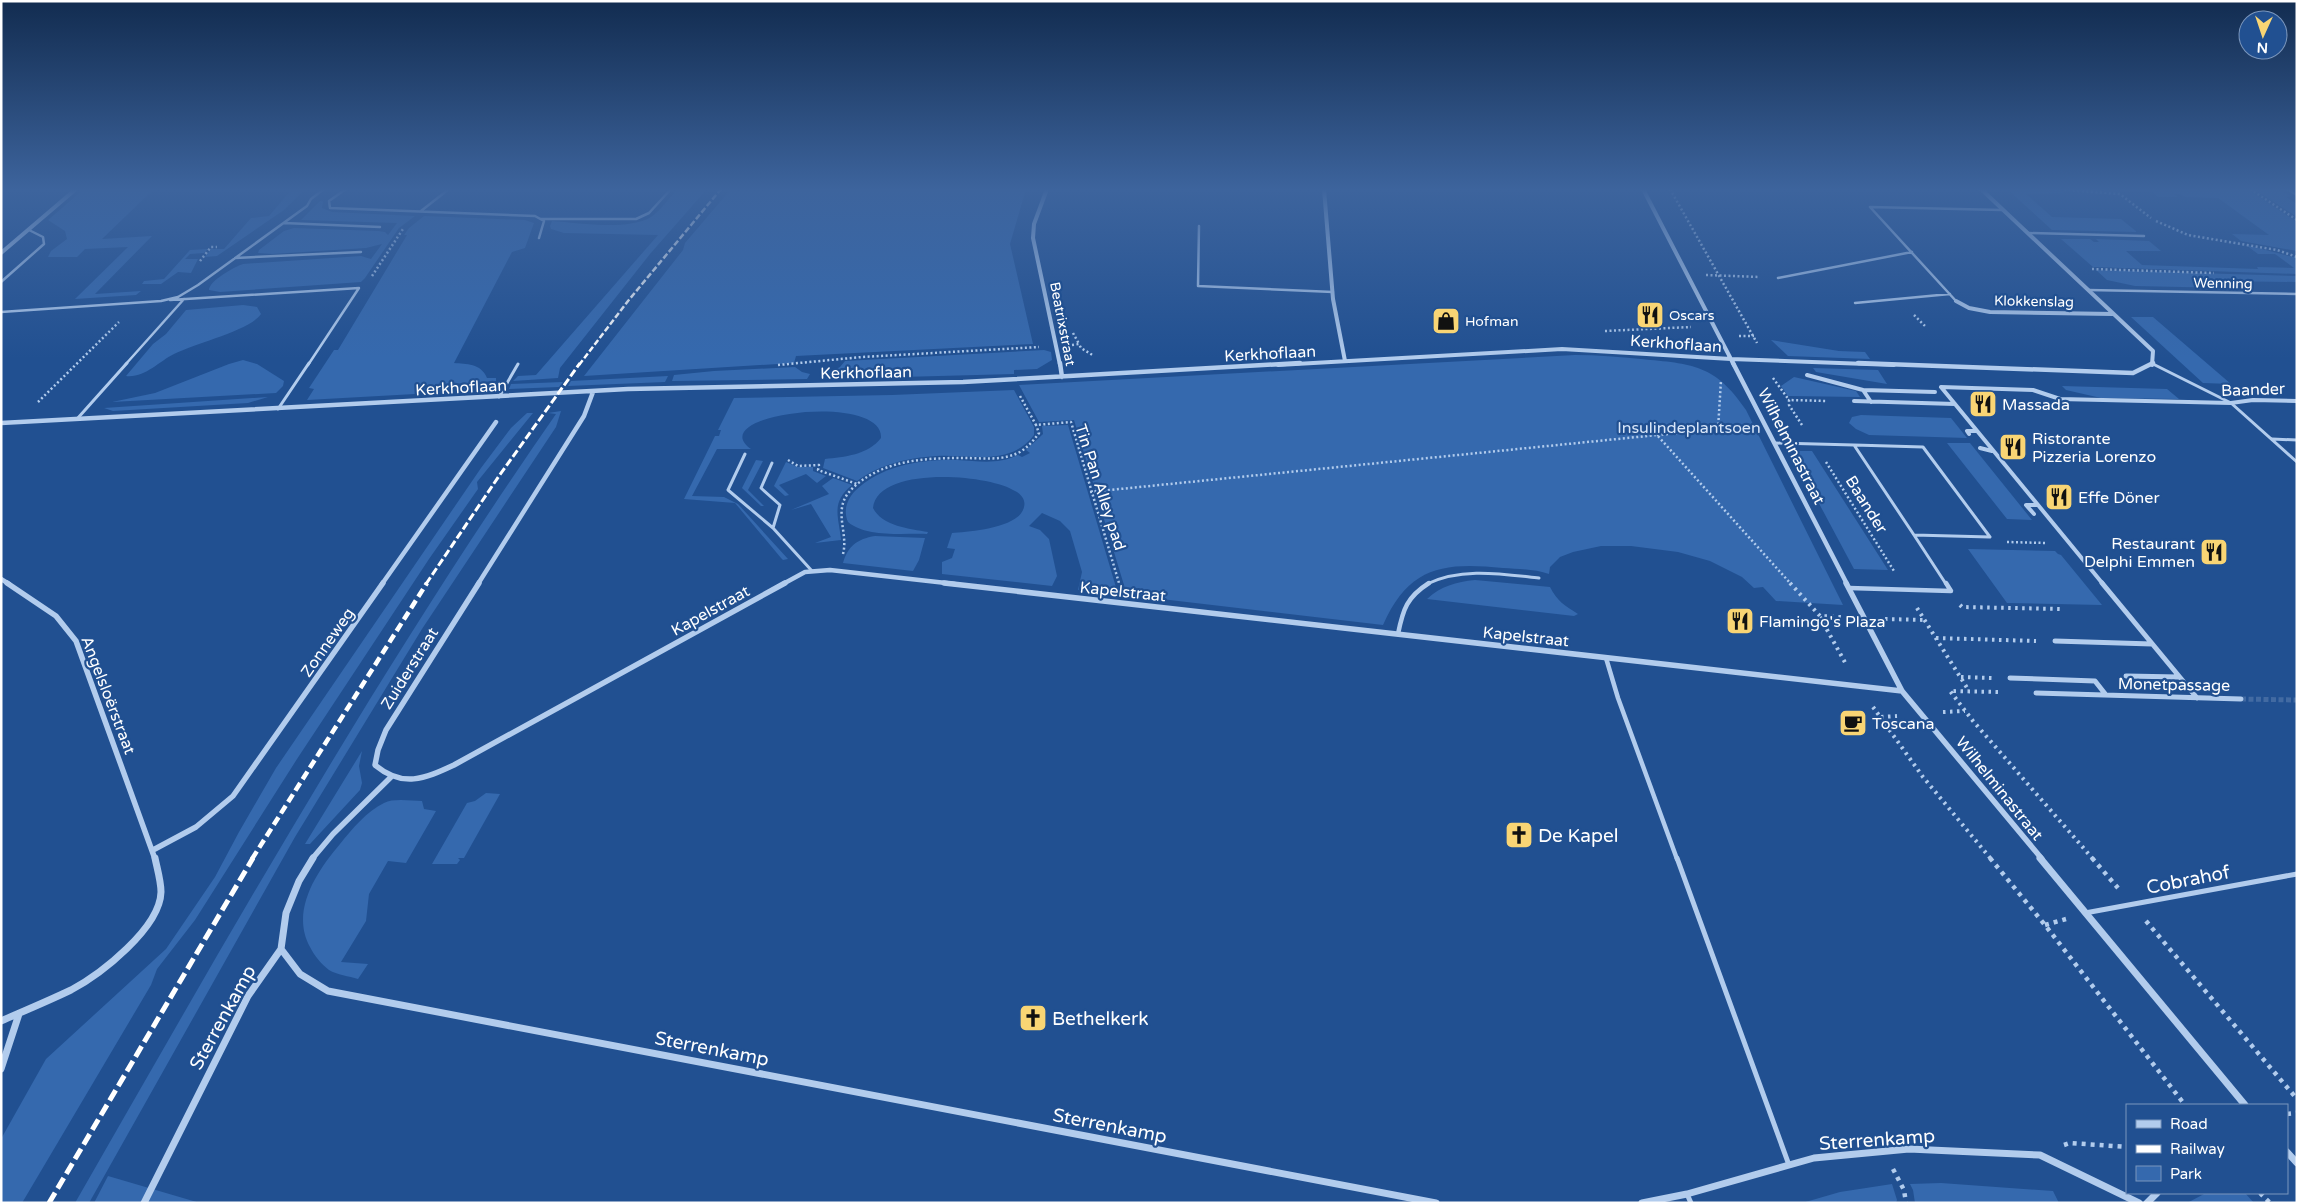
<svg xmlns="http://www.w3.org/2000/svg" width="2298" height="1204" viewBox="0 0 2298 1204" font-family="'Varela Round',sans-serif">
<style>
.green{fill:#3569ae}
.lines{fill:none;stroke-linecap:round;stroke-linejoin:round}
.pedestrian-tunnel{stroke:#426aa2;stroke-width:5;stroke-dasharray:5 2.5;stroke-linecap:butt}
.path-far2{stroke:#b2cced;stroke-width:2.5;stroke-dasharray:2 2.5;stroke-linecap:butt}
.path-far1{stroke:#b2cced;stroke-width:4;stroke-dasharray:2.5 4.5;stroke-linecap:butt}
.path{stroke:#b2cced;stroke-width:4.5;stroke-dasharray:4 5;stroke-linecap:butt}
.service-far3{stroke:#b2cced;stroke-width:2.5}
.service-far2{stroke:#b2cced;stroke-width:3}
.service-far1{stroke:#b2cced;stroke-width:4.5}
.service{stroke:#b2cced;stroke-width:5}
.pedestrian-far1{stroke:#b2cced;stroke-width:4}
.pedestrian{stroke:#b2cced;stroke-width:5}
.minor-far3{stroke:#b2cced;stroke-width:4}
.minor-far2{stroke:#b2cced;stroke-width:4.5}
.minor-far1{stroke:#b2cced;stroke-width:5.5}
.minor{stroke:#b2cced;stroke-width:7}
.rail-far3{stroke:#fff;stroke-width:2.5;stroke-dasharray:6 2.5;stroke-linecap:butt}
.rail-far2{stroke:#fff;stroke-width:3;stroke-dasharray:8 3;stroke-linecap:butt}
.rail-far1{stroke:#fff;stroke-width:4.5;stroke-dasharray:9 4.5;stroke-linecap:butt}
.rail{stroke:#fff;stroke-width:5;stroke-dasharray:12 5;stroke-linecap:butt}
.labels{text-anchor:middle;stroke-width:4.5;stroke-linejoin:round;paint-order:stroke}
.far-street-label{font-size:14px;fill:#fff;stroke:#215091}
.far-poi-label{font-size:14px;fill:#fff;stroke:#215091;text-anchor:start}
.street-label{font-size:16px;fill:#fff;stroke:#215091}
.poi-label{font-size:16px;fill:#fff;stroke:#215091;text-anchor:start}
.park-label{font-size:16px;fill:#d8e6f9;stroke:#215091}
.near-poi-label{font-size:19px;fill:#fff;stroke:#215091;text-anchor:start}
.near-street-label{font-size:19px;fill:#fff;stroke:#215091}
</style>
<rect width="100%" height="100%" fill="#215091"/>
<path class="green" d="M84,189H154L102,239L152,236L95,294L141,291L136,295L75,299L128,247L85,249L77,257H48L51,251L67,239L65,231L48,220Z
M292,189H305L284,210L217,256L205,257L211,249H224L251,218L269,216Z
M678,189H707L650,254L560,368L558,378L513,381L518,376L536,375L658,235L564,233L551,229L550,226L552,221C579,223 627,231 651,217C661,210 669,198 678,189Z
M731,189H738L736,192L824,189H1026L1010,244L1033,344L796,356L794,363L584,376L683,250L685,243Z
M2007,189L2060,190L2063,193L2026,194L2052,217L2121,219L2137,232L2052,230Z
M2076,189H2247L2297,222V251L2241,241L2232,234L2269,235L2218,198L2185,197L2180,194H2174L2178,197H2158L2152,192Z
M2254,189H2278L2291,196L2286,197L2297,204V217Z
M320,201H323L322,208L332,212L415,216L399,228L365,278L361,282L220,292L209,290C209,281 234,267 243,264L361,256L371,259L382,244L366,248L272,254L258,253L259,250L284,231L294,228L378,231L385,232L388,235L397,223L301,220Z
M424,216L525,220L534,223L525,248L512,252L454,363C466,364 481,363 487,378H496V381L438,385L433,393L307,400L314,389L309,388L334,350H338L407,235H404L409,228Z
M2061,239H2090L2094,242H2099L2096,239L2149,241L2161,251H2126L2142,265L2258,269L2257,267L2294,268L2275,254H2258L2246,245L2297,258V274L2093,267Z
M208,249L204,253L190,254L185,259H198L191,273L178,272L161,284H142L144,281L164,279L190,250Z
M2096,270L2297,276V282L2221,281L2228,288L2135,286L2107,280Z
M243,305L257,307L261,314C249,331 195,343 174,354C158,362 145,378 126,376L153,344L166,334L186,310Z
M2131,317H2153L2231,384L2203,383Z
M1771,340L1839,351L1865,352L1870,359L1788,356Z
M1044,350L1051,352L1052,360L1037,369L1014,370V374L826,379L828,373L840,367L845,361Z
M1575,355C1597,355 1619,357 1641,359C1692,364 1715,364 1746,410L1843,605L1776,601L1763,587L1754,588L1742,577L1710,561L1678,552L1631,546H1601L1573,552L1560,557L1550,567L1549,574C1535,569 1518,569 1503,568C1444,562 1409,566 1383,625L1127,595L1074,420L1039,422L1019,385Z
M243,360L257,364L284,381L283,386L276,393L112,402L155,393L229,364Z
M795,367L802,372L810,374L807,379L672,381L674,375L714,371Z
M1813,368L1878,370L1887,384L1816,372Z
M668,376L665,382L568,386L571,381Z
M1794,377L1856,391L1860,397L1788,396L1781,386Z
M563,382L559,387L509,389L511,384Z
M496,385L493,390L437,393L440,388Z
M2062,386L2167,389L2179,399L2101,398L2066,390Z
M1014,390L1034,427V435C1010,467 970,454 936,456C908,458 880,464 857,481L823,468L825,459C844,457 868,455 881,438C884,391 701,414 751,449H717L692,496L724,497L738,504L788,559L783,560L781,558L735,503L684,499L715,436H719L721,430H718L734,398L892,395Z
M268,397L248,403L113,411L104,408Z
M561,411L556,427L422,629L295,837L89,1203H75C228,936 380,667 556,414L548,413Z
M527,413H533L477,482L478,489L429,559L297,759L195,920L157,969L151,985L22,1203H1V1139L46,1059L166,949L215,877L239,832L276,768L481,468L511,428Z
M1861,415L1951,418L1967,438L1869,435L1856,429L1849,423L1852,417Z
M1068,425L1118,594L1078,590L1082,572L1070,531L1060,521L1042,513L1029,526L1040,530L1049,539L1057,576L1052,586L942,574V562L952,558L955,549L947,548L952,533C969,532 1020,528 1024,507C1026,500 1021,494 1015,491C990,474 877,465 873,508C882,526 910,529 928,532L927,534C904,533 867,538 848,522C843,511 847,499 855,491C881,465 922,459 957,460C979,461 997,465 1018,455L1022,457L1030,453L1026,450L1043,434L1042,426Z
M1947,443H1970L2032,520L2007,519Z
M1791,451H1812L1888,570L1854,569Z
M756,460L763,461L748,490L764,506H761L742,488Z
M786,462L798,467H813V471L826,476L817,483L806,474L779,485L789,495L785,496L774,486Z
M833,478L852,485C830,503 839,517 841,540L815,543L831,537L811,504L791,510L829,494L822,486Z
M875,536L925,538L919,560L913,571L843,563C848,546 857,539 875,536Z
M1968,549L2055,551L2058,554L2061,555L2102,605L2007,603Z
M1475,580L1550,587C1557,601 1564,605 1578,614L1574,616L1427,599C1441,586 1456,582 1475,580Z
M362,751L359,766L362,783L360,790L310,844H305Z
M486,793L500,794L464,858H458L460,860L457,864H432L467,803L475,801Z
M422,801L424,809L436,811L406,863L388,861L369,894L366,921L341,962L368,964L358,979C349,976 337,975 329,970C321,964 314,955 310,947C290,911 317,871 340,844C352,829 367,811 384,803C394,798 411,801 422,801Z
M108,1176L200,1203H94Z
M1941,1183L2053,1191L2059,1203H1915L1913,1190L1910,1184Z
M1892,1184L1897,1200L1896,1203H1802L1840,1192Z
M2206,1193H2245L2254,1203H2187Z"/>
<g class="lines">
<path class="pedestrian-tunnel" d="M2241,699L2297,700"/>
<path class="path-far2" d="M1670,189L1757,343
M2055,189L2120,194L2151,218
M2250,189L2297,220
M2156,221L2188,235L2277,250L2297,257
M200,261L211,247H217
M2092,269L2214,273
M1706,275L1760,277
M372,276L403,229
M1914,315L1926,327
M1605,331L1691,327
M1073,333L1079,344
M1739,336H1754
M1072,345L1079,344L1081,348L1094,356
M778,365L862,357L1039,347
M1773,378L1789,400
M1020,396L1036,425L1071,422L1119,583
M38,402L119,322
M1802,425L1789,405V400L1826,401
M1718,429L1721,380
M1657,435L1747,427
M788,460L798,466L819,465L818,470L857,484
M1826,462L1894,571
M1090,492L1657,435L1791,584
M2007,542L2046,543
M843,554C848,535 836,516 845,498C850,489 859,482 867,477C896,459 931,458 964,458C983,458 1003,461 1020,452C1028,447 1034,440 1039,433L1036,425"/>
<path class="path-far1" d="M1790,583L1820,616L1841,617
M1960,605L1962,607L2061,609
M1917,608L1969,691
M1820,617L1847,666
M1885,619L1925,620
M1936,638L2036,641
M1961,677L1992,678
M1998,692L1950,691L1973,721L2093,859
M1873,707L1923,777L1991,859
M1943,712L1965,711
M1881,717L1897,716"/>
<path class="path" d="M1990,858L2045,925L2185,1105
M2092,858L2118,888
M2146,921L2297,1099
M2045,925L2066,919
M2287,1114L2297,1113
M2064,1145L2070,1143L2127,1147
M1893,1169L1904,1190L1906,1203
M2260,1193L2270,1203"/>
<path class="service-far3" d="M346,189L329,201L330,208L535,216L544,221L539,238
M2287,189L2297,195
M421,211L449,189
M541,219H636L649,213L671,189
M284,223L380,227
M1199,226L1198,286L1333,292
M2028,233L2144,236
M235,258L361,252
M1778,278L1912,252
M1,282L44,244L43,237L29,230
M2088,290L2297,294
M170,300L359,288L308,365
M1956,301L1870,207L2002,210
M1855,303L1950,294
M1,312L161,301L178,297L198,285L307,206L311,199L324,189
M125,365L184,299"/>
<path class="service-far2" d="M2153,364L2231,403L2297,462
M499,397L518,364
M278,409L309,363
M77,419L127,363
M2272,439L2297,440
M1775,443L1854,445
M1854,445L1923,447L1990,537L1914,535Z
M745,454L728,490L773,528L812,571
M772,463L761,488L780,505L773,528
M1914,535L1946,584
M1427,584C1461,567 1502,574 1539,578"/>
<path class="service-far1" d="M1849,588L1951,591L1946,583
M1398,634C1403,609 1407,597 1429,583
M1606,658L1618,698L1677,859"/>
<path class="service" d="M1677,858L1789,1165
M2085,913L2297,874
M1687,1194L1691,1203"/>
<path class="pedestrian-far1" d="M1807,375L1863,390
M1941,387L2103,584
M1941,387L2033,390L2060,399L2231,403L2253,400L2297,401
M1854,401L1955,404
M1871,402L1863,390L1935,392
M1969,434L1967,431H1977
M1980,448L1992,451
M2034,514L2026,505H2037"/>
<path class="pedestrian" d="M2102,583L2197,698
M2055,641L2152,644
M2126,676L2179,677
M2010,678L2095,681L2106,695
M2036,693L2241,699"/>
<path class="minor-far3" d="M1047,189L1034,224L1033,238L1060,365
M1324,189L1333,299L1345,361
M1643,189L1734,365
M1981,189L2153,351L2152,365
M1,253L76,189
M1956,301L1969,308L1990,312L2113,314
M1278,365L1562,349L1731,359L1894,365"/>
<path class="minor-far2" d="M1060,363L1062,377
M1733,363L1847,584
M1858,363L2133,373L2153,363
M1,423L628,389L963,382L1300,363
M1,579L9,584
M382,584L496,422
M478,584L584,416L593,392
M783,584L805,572L830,570L955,584"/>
<path class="minor-far1" d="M7,583L56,616L76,641L155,859
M479,583L386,730L378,750L375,765C403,788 424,779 454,765L785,583
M944,583L1902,691
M1846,583L1902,691L2042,859
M153,850L196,827L233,796L383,583
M312,859L333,834L391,777"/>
<path class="minor" d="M2040,858L2245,1105
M281,949L300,974L328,991L1436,1203
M1,1021C24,1011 48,1001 71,990C101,974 160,928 161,892C161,881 157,868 155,858
M1,1069L19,1014
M2287,1152L2297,1163
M144,1203L248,996L281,949L286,913L299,881L313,858
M1642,1203L1687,1194L1814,1158L1909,1149L2040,1155L2139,1203
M2147,1203L2157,1193"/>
<path class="rail-far3" d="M579,365L628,301L721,189"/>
<path class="rail-far2" d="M426,584L499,476L580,363"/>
<path class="rail-far1" d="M252,859L427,583"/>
<path class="rail" d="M49,1203L253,858"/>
</g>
<linearGradient id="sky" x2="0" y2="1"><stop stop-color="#122c50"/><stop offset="0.53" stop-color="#3d649d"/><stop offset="1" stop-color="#3d649d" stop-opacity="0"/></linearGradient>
<rect width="2298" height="358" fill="url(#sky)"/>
<defs>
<symbol id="restaurant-square" viewBox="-11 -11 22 22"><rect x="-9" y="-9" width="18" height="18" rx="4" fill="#f9d574" stroke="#215091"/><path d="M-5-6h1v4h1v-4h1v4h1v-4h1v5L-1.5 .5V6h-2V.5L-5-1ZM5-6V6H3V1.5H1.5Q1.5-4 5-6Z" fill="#111"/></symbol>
<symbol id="shop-square" viewBox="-11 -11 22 22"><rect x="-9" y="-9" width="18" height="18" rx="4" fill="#f9d574" stroke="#215091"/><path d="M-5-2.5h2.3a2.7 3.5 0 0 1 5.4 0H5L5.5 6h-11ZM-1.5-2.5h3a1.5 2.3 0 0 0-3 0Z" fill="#111"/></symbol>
<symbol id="cafe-square" viewBox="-11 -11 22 22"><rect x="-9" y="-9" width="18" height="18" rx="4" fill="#f9d574" stroke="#215091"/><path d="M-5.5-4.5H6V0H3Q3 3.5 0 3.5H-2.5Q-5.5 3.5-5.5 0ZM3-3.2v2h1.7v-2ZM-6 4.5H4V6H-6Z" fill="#111"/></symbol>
<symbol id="church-square" viewBox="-11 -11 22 22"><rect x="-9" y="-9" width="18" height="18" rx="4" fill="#f9d574" stroke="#215091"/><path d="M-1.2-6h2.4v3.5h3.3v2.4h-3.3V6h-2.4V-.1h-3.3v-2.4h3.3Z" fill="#111"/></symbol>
</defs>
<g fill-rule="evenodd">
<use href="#restaurant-square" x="1634" y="299" width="32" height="32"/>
<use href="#shop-square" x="1430" y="305" width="32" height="32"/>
<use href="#restaurant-square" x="1967" y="388" width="32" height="32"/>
<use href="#restaurant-square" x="1997" y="431" width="32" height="32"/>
<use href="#restaurant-square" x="2043" y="481" width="32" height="32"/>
<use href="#restaurant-square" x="2198" y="536" width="32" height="32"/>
<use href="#restaurant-square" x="1724" y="605" width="32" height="32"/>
<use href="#cafe-square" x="1837" y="707" width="32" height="32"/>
<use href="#church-square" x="1503" y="819" width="32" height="32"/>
<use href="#church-square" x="1017" y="1002" width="32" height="32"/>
</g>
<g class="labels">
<g class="far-street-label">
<text transform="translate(2223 283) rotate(1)" y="5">Wenning</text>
<text transform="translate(2034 301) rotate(1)" y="5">Klokkenslag</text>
<text transform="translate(1063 324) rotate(79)" y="5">Beatrixstraat</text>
</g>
<g class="far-poi-label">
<text x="1669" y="320">Oscars</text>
<text x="1465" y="326">Hofman</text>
</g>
<g class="street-label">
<text transform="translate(1676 343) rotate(4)" y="6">Kerkhoflaan</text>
<text transform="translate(1270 353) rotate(-3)" y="6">Kerkhoflaan</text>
<text transform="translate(866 372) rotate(-1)" y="6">Kerkhoflaan</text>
<text transform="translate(461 387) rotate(-3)" y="6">Kerkhoflaan</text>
<text transform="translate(2253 389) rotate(-2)" y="6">Baander</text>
<text transform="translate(1792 446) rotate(63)" y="6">Wilhelminastraat</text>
<text transform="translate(1101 487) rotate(72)" y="6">Tin Pan Alley pad</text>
<text transform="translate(1867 504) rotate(58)" y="6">Baander</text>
<text transform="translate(1123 591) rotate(6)" y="6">Kapelstraat</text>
<text transform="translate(710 610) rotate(-29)" y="6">Kapelstraat</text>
<text transform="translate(1526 636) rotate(6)" y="6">Kapelstraat</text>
<text transform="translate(327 642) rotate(-55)" y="6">Zonneweg</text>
<text transform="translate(409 668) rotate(-58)" y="6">Zuiderstraat</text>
<text transform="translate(2174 684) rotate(1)" y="6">Monetpassage</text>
<text transform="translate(109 695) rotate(69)" y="6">Angelsloërstraat</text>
<text transform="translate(2000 788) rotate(51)" y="6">Wilhelminastraat</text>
</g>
<g class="poi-label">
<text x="2002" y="410">Massada</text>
<text x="2032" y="444">Ristorante<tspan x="2032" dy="18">Pizzeria Lorenzo</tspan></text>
<text x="2078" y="503">Effe Döner</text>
<text x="2195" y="549" text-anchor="end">Restaurant<tspan x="2195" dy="18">Delphi Emmen</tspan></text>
<text x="1759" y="627">Flamingo's Plaza</text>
<text x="1872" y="729">Toscana</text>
</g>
<g class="park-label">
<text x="1689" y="433">Insulindeplantsoen</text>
</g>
<g class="near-poi-label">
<text x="1538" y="842">De Kapel</text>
<text x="1052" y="1025">Bethelkerk</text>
</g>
<g class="near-street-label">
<text transform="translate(2188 879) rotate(-11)" y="7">Cobrahof</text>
<text transform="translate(222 1017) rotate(-61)" y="7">Sterrenkamp</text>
<text transform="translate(712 1048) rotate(11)" y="7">Sterrenkamp</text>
<text transform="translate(1110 1125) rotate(11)" y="7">Sterrenkamp</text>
<text transform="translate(1877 1139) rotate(-4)" y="7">Sterrenkamp</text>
</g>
</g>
<rect width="2298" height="1204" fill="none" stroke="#ffffff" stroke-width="5"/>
<rect x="2126" y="1104" width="162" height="90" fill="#215091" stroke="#7a96bd"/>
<rect x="2136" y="1120" width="25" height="8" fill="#b2cced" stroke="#7a96bd"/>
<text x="2170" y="1129" font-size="15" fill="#ffffff">Road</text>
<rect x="2136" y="1145" width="25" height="8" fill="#ffffff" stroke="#7a96bd"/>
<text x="2170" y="1154" font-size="15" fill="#ffffff">Railway</text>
<rect x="2136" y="1166" width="25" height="15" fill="#3569ae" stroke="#7a96bd"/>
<text x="2170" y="1179" font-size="15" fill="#ffffff">Park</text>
<g transform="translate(2263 35) rotate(183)"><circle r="24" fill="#215091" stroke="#7a96bd"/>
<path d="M0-4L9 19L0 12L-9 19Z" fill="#f9d574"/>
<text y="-8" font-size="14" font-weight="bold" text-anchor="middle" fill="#ffffff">N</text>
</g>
</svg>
